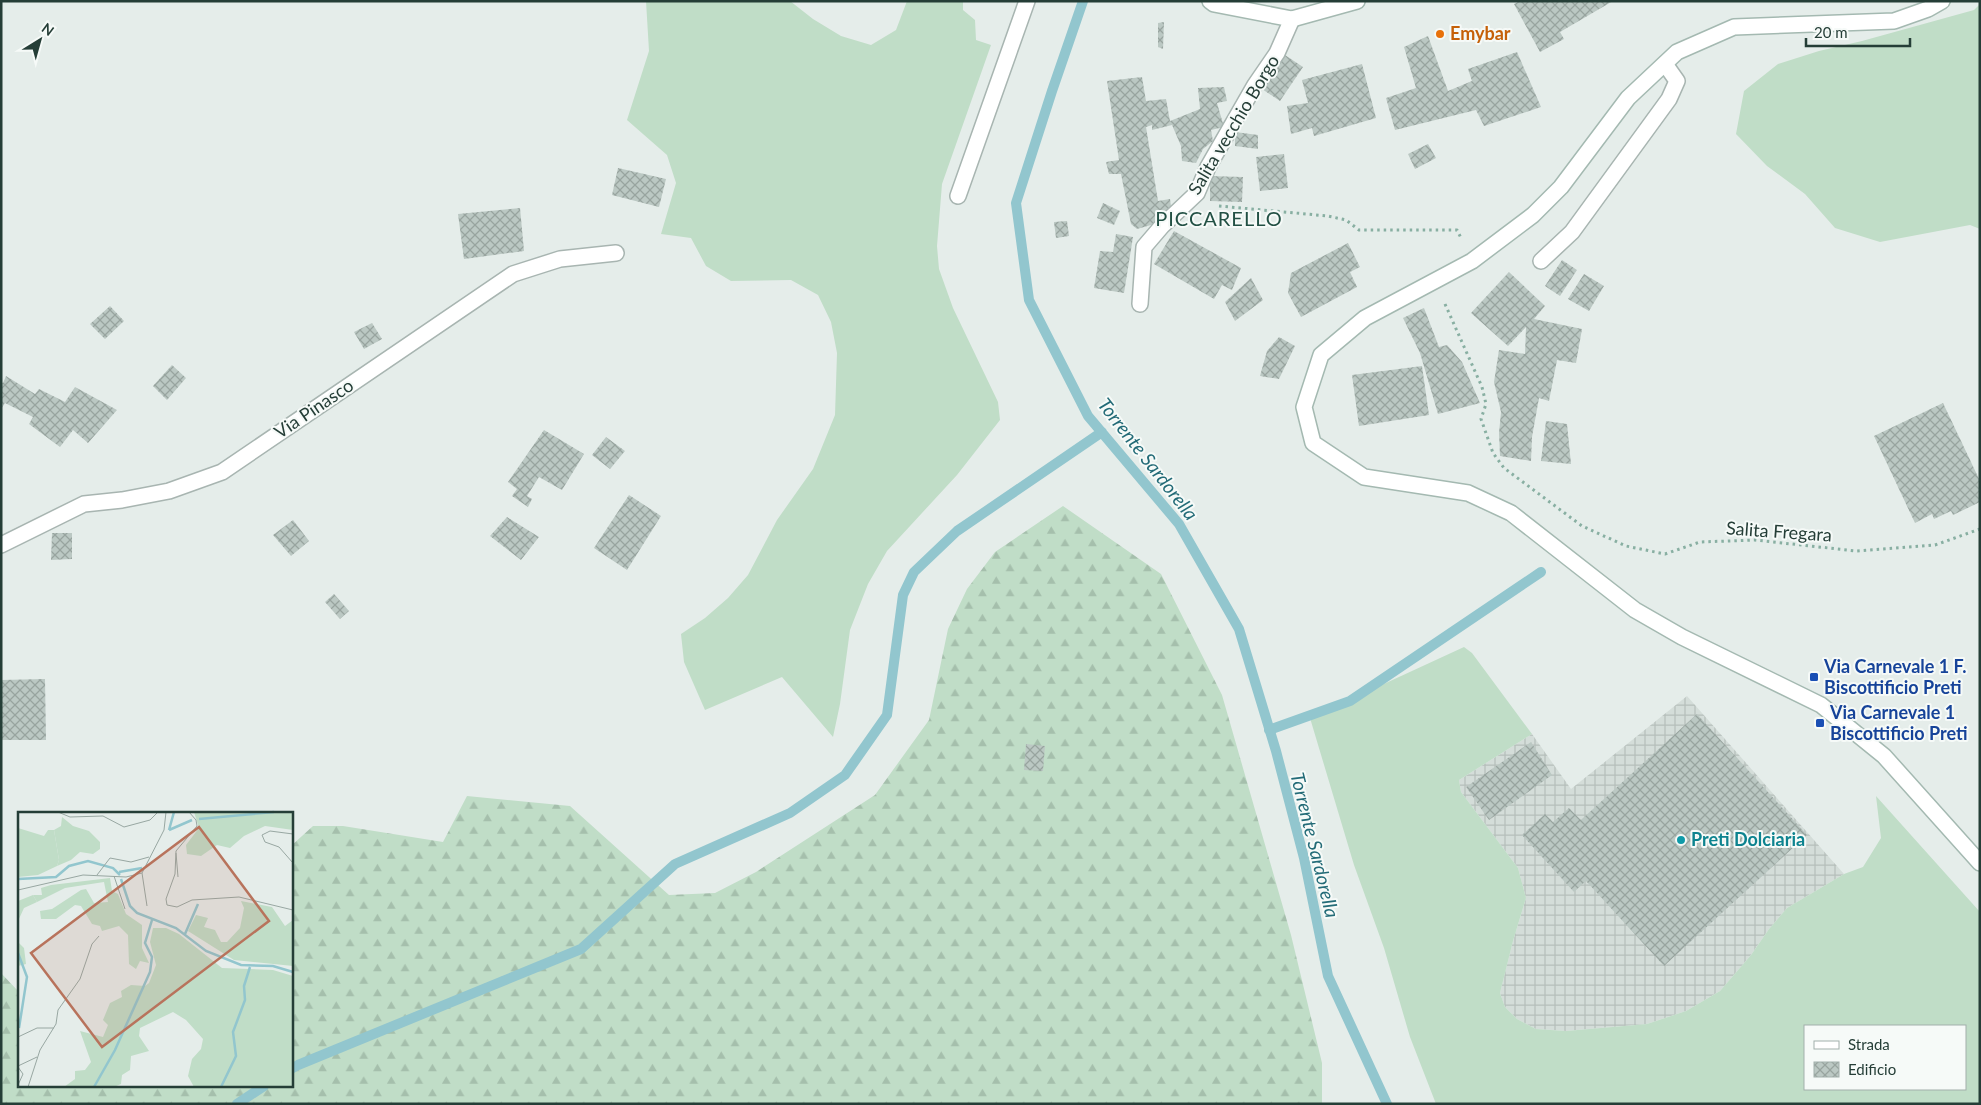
<svg xmlns="http://www.w3.org/2000/svg" width="1981" height="1105" viewBox="0 0 1981 1105" font-family="Lato,sans-serif">
<style>
.industrial{fill:url(#industrial-grid)}
.grass{fill:#c0ddc7;fill-rule:evenodd}
.forest{fill:url(#forest-firs)}
.lines{fill:none;stroke-linecap:round;stroke-linejoin:round}
.stream{stroke:#92c6ce;stroke-width:10}
.building{fill:url(#building-cross-hatch)}
.lane-casing{stroke:#a8b5b1;stroke-width:18}
.street-casing{stroke:#a8b5b1;stroke-width:18}
.secondary-casing{stroke:#a4b9b1;stroke-width:18}
.path{stroke:#88afa2;stroke-width:3;stroke-dasharray:2.5 4;stroke-linecap:butt}
.lane{stroke:#fff;stroke-width:15}
.street{stroke:#fff;stroke-width:15}
.secondary{stroke:#fff;stroke-width:15}
.food-dot{fill:#e8710a;stroke:#f6faf8;stroke-width:2}
.transit-dot{fill:#1a4fb4;stroke:#f6faf8;stroke-width:2}
.culture-dot{fill:#0f9aa8;stroke:#f6faf8;stroke-width:2}
.labels{text-anchor:middle;stroke-width:4;stroke-linejoin:round;paint-order:stroke}
.food-label{font-size:18px;font-weight:bold;fill:#c56008;stroke:#f6faf8;text-anchor:start}
.street-label{font-size:18px;fill:#253e37;stroke:#f6faf8}
.transit-label{font-size:18px;font-weight:bold;fill:#164399;stroke:#f6faf8;text-anchor:start}
.culture-label{font-size:18px;font-weight:bold;fill:#0d838f;stroke:#f6faf8;text-anchor:start}
.water-label{font-size:19px;font-style:italic;fill:#236b77;stroke:#f6faf8}
.quarter-label{font-size:20px;letter-spacing:1px;fill:#225044;stroke:#f6faf8}
.inset-river{fill:none;stroke:#92c6ce;stroke-width:2.5}
.inset-road{fill:none;stroke:#98a7a2;stroke-width:1}
.view{fill:#b8735c;fill-opacity:0.15;stroke:#b8735c;stroke-width:2.5}
.inset-edge{fill:none;stroke:#253e37;stroke-width:2.5}
</style>
<defs>
<pattern id="industrial-grid" width="8" height="8" patternUnits="userSpaceOnUse" patternTransform="scale(1.25)"><rect width="8" height="8" fill="#d4ddd9"/><path d="M0 4h8M4 0v8" fill="none" stroke="#b6bfbb"/></pattern>
<pattern id="forest-firs" width="22" height="20" patternUnits="userSpaceOnUse" patternTransform="scale(1.25)"><rect width="22" height="20" fill="#c0ddc7"/><path d="M5 1l3.5 6h-7zM16 11l3.5 6h-7z" fill="#a5bfac"/></pattern>
<pattern id="building-cross-hatch" width="8" height="8" patternUnits="userSpaceOnUse" patternTransform="scale(1.25)"><rect width="8" height="8" fill="#bbc8c3"/><path d="M0 0l8 8M0 8l8-8" fill="none" stroke="#98a49f"/></pattern>
</defs>
<rect width="100%" height="100%" fill="#e5edea"/>
<path class="industrial" d="M1687,696L1844,874L1787,908L1769,929L1751,955L1720,991L1686,1011L1647,1024L1566,1031L1536,1029L1517,1019L1505,1007L1500,993L1513,941L1526,898L1518,868L1461,792L1459,780L1532,734L1571,789Z"/>
<path class="grass" d="M646,1H790L813,19L841,36L871,45L896,30L907,1H963V10L975,20L976,40L991,45L942,184L937,246L939,269L953,308L998,402L1000,420L957,475L887,551L868,584L850,630L840,704L833,737L782,677L705,710L684,662L681,634L705,618L728,598L748,575L777,520L813,469L835,415L837,353L831,322L818,295L791,280L731,281L706,266L691,238L661,234L676,183L667,155L627,120L649,51Z
M1980,4V229L1970,225L1880,242L1835,228L1805,194L1767,166L1736,134L1744,91L1778,64L1819,51L1862,41L1974,10Z
M1464,647L1472,653L1532,734L1459,780L1461,792L1518,868L1526,898L1513,941L1500,993L1505,1007L1517,1019L1536,1029L1566,1031L1647,1024L1686,1011L1720,991L1751,955L1769,929L1787,908L1844,874L1863,867L1881,838L1876,796L1980,912V1104H1436L1410,1037L1384,948L1354,865L1310,718ZM1805,1026H1965V1089H1805Z"/>
<path class="forest" d="M1063,506L1161,574L1222,695L1291,935L1322,1063V1104H1V973L19,992V1086H291V846L313,826H343L443,842L467,796L570,806L669,895L715,893L756,872L875,795L929,720L948,629L967,589L995,552Z"/>
<g class="lines">
<path class="stream" d="M1083,1L1052,91L1016,203L1029,300L1088,416L1179,524L1239,629L1276,751L1304,858L1328,976L1387,1104
M1269,730L1350,701L1541,572
M291,1069L298,1065L581,949L675,864L790,813L845,775L887,715L903,595L914,572L957,531L1102,432
M237,1104L264,1086"/>
</g>
<path class="building" d="M1520,1H1613L1560,32L1564,39L1540,52L1514,4Z
M1164,22L1163,49L1158,47V23Z
M1428,36L1448,91L1472,81L1468,69L1517,52L1541,107L1484,126L1476,110L1395,130L1386,98L1416,88L1404,47Z
M1285,55L1303,67L1280,101L1262,89Z
M1362,64L1376,118L1314,136L1312,128L1291,134L1287,106L1308,103L1302,80Z
M1142,77L1146,101L1166,99L1170,121L1200,109L1198,88L1224,87L1227,101L1217,103L1224,127L1211,130L1213,141L1203,149L1196,163L1182,161L1181,146L1172,125L1152,130V125L1146,127L1158,201L1170,199L1172,214L1156,218L1158,223L1137,229L1131,224L1121,174H1109L1106,162L1119,160L1107,81Z
M1235,132L1258,135V149L1235,146Z
M1428,144L1436,158L1415,169L1408,154Z
M1284,154L1288,188L1260,191L1256,157Z
M618,168L666,179L659,207L612,195Z
M1210,176L1243,177L1242,202L1210,201Z
M1103,203L1120,211L1114,225L1097,218Z
M520,208L524,251L464,259L458,214Z
M1067,221L1069,236L1056,238L1054,222Z
M1174,231L1241,268L1232,290L1222,285L1214,299L1154,264Z
M1116,234L1133,237L1124,293L1094,288L1100,251L1113,252Z
M1348,243L1360,267L1350,272L1357,287L1301,317L1288,293L1291,273Z
M1562,260L1577,270L1560,296L1545,286Z
M1509,272L1545,306L1534,319L1582,329L1576,363L1557,360L1549,401L1539,398L1532,437L1531,461L1500,456L1499,433L1501,412L1494,382L1499,350L1525,354L1526,327L1508,346L1471,313Z
M1584,274L1604,286L1589,311L1568,299Z
M1251,278L1263,300L1235,321L1225,302Z
M110,306L124,321L105,339L90,324Z
M1424,308L1439,347L1447,345L1462,362L1480,403L1438,414L1420,353L1403,318Z
M372,323L382,339L364,349L354,332Z
M1279,337L1295,346L1279,379L1260,376L1267,351Z
M172,365L186,378L167,400L153,386Z
M1422,366L1429,415L1359,426L1352,375Z
M6,376L35,394L39,389L65,402L75,387L117,410L88,443L73,430L60,447L29,424L33,417L5,403L1,409V382L3,383Z
M1943,403L1980,481V502L1953,515L1951,511L1934,519L1932,514L1915,523L1874,436Z
M1546,421L1567,424L1571,464L1541,461Z
M544,430L584,454L562,490L539,477L527,496L532,499L528,507L512,496L517,489L508,482Z
M606,437L625,451L610,469L592,455Z
M629,495L661,516L627,570L594,548Z
M507,517L539,537L521,560L490,536Z
M293,520L309,541L291,556L273,535Z
M52,533H72V559L51,560Z
M334,594L349,611L340,619L325,602Z
M45,679L46,740H1V680Z
M1697,714L1807,835L1664,966L1586,881L1574,892L1522,835L1545,814L1553,822L1569,808L1581,820Z
M1531,742L1552,775L1489,820L1466,787Z
M1026,744L1045,746L1043,771L1024,770Z"/>
<g class="lines">
<defs>
<path id="lane" d="M1541,261L1572,232L1669,99L1677,81L1665,64"/>
<path id="street" d="M958,196L1027,1
M1140,304L1144,247L1162,226L1197,193L1208,167L1255,85L1277,53L1292,19
M1,545L84,504L122,500L169,491L222,472L513,274L560,259L616,253"/>
<path id="secondary" d="M1210,1L1214,4L1292,19L1357,1
M1942,1L1928,9L1894,21L1734,27L1677,52L1628,98L1561,187L1533,215L1472,261L1365,318L1321,355L1304,407L1313,443L1364,477L1468,493L1511,513L1635,610L1682,637L1821,705L1884,756L1980,863"/>
</defs>
<use href="#lane" class="lane-casing"/>
<use href="#street" class="street-casing"/>
<use href="#secondary" class="secondary-casing"/>
<path class="path" d="M1219,206L1328,216L1346,220L1359,230H1457L1461,238
M1445,304L1482,387L1486,404L1481,419L1493,453L1504,468L1582,526L1626,546L1665,554L1700,542L1755,540L1856,551L1935,545L1980,529"/>
<use href="#lane" class="lane"/>
<use href="#street" class="street"/>
<use href="#secondary" class="secondary"/>
</g>
<circle class="food-dot" cx="1440" cy="34" r="5"/>
<g class="transit-dot">
<rect x="1809" y="672" width="10" height="10" rx="2.5"/>
<rect x="1815" y="718" width="10" height="10" rx="2.5"/>
</g>
<circle class="culture-dot" cx="1681" cy="840" r="5"/>
<g class="labels">
<g class="food-label">
<text x="1450" y="40">Emybar</text>
</g>
<g class="street-label">
<text transform="translate(1234 125) rotate(-59)" y="6">Salita vecchio Borgo</text>
<text transform="translate(314 409) rotate(-34)" y="6">Via Pinasco</text>
<text transform="translate(1779 532) rotate(4)" y="6">Salita Fregara</text>
</g>
<g class="transit-label">
<text x="1824" y="673">Via Carnevale 1 F.<tspan x="1824" dy="21">Biscottificio Preti</tspan></text>
<text x="1830" y="719">Via Carnevale 1<tspan x="1830" dy="21">Biscottificio Preti</tspan></text>
</g>
<g class="culture-label">
<text x="1691" y="846">Preti Dolciaria</text>
</g>
<g class="water-label">
<text transform="translate(1148 459) rotate(52)" y="7">Torrente Sardorella</text>
<text transform="translate(1315 845) rotate(76)" y="7">Torrente Sardorella</text>
</g>
<g class="quarter-label">
<text x="1219" y="226">PICCARELLO</text>
</g>
</g>
<g transform="translate(18 812)">
<rect width="275" height="275" fill="#e5edea"/>
<path d="M176,0H275V18L247,14L226,24L212,36L199,33L183,44L169,42L168,33L181,16ZM0,16L26,24L30,18H36L41,48L39,54L20,63L0,65ZM92,66L94,79L100,82L108,102L124,113V136L131,151L122,149L118,157L111,152L110,123L101,114L84,119L82,114L74,112L63,94L57,93L38,107H23L22,99L34,97L63,78L68,77L76,91L90,90L86,70L47,76L19,90L15,83H24L23,76L33,73ZM223,89L254,95L267,114L275,108V154L216,148L170,119L178,103L190,106L186,115L197,118L203,130H209L222,116L226,96Z" fill="#c0ddc7"/>
<path d="M44,5L55,14L71,19L82,30V37L75,42L62,40L53,48L39,54L41,48L36,18L43,14ZM15,83L19,90L6,96L0,109V89ZM135,116H148L161,122L204,156L255,158L275,164V275H176L170,264L174,247L183,237L185,227L168,208L155,200L122,216L121,224L131,239L113,244L112,258L104,263L103,272L96,275H46L57,267V259L67,258L73,250L62,219L85,225L90,213L85,208L92,191L104,185L103,179L113,173L127,174L131,171L138,153L132,130ZM0,130L6,136L8,152L0,154Z" fill="#c0ddc7"/>
<path class="inset-river" d="M181,7L256,0M151,18L174,8M151,18L156,0M101,60L124,56M0,67L38,65L51,54L70,49L95,56L102,63M103,67L112,94L119,101L158,116L188,139L223,153L255,154L275,160M167,122L180,92M0,141L9,165L1,216M76,275L97,238L132,160L134,145L127,131L134,108M203,275L218,244L215,220L227,188L226,174L232,155"/>
<path class="inset-road" d="M40,0L52,5L85,4L106,15L132,8L140,0M171,0L178,8L179,14L158,39L157,62L148,87L149,93L159,95L174,88L221,85L275,98M275,22L252,19L244,23L247,30L261,35L275,51M158,41L160,65M124,61L129,94M79,63L92,46L113,50L131,45M96,64L107,97M0,78L65,63L108,65L124,61L146,18L148,0M0,225L19,216H36M0,254L19,245M0,255L5,262L0,273M10,275L22,238L38,212L40,198L62,167L74,132L81,124"/>
<path class="view" d="M181,15L251,109L84,235L13,141Z"/>
<rect width="275" height="275" class="inset-edge"/>
</g>
<rect width="1981" height="1105" fill="none" stroke="#253e37" stroke-width="5"/>
<rect x="1804" y="1025" width="162" height="65" fill="#f6faf8" stroke="#a2afab"/>
<rect x="1814" y="1041" width="25" height="8" fill="#ffffff" stroke="#a2afab"/>
<text x="1848" y="1050" font-size="15" fill="#253e37">Strada</text>
<rect x="1814" y="1062" width="25" height="15" fill="url(#building-cross-hatch)" stroke="#a2afab"/>
<text x="1848" y="1075" font-size="15" fill="#253e37">Edificio</text>
<g transform="translate(40 40) rotate(37)" stroke="#f6faf8" stroke-width="4" paint-order="stroke">
<path d="M0-4L9 19L0 12L-9 19Z" fill="#253e37"/>
<text y="-8" font-size="14" font-weight="bold" text-anchor="middle" fill="#253e37">N</text>
</g>
<path d="M1806 38v8h104v-8" fill="none" stroke="#253e37" stroke-width="2.5"/>
<text x="1814" y="38" font-size="15" fill="#253e37" stroke="#f6faf8" stroke-width="4" paint-order="stroke">20 m</text>
</svg>
